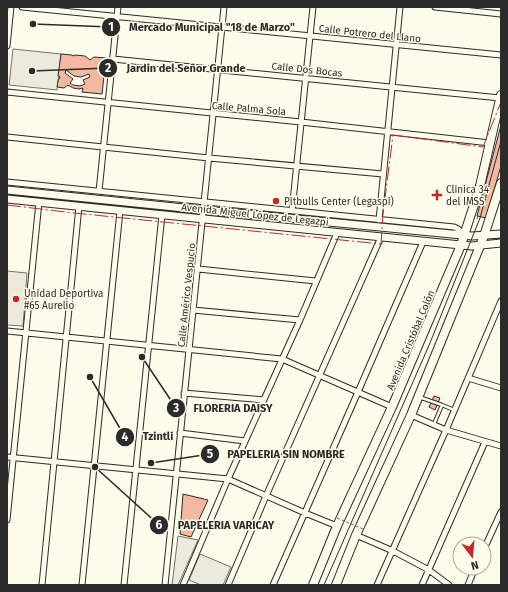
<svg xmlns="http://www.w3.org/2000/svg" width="508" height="592" viewBox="0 0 508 592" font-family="'Fira Sans',sans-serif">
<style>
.green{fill:#ecebdb;stroke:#74746e}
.building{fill:#f2b8a0;stroke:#2b2b2b;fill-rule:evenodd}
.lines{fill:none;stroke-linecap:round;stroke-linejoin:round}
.service-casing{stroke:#2b2b2b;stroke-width:4.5}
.minor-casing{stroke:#2b2b2b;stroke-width:7}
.secondary-casing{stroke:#2b2b2b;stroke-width:9}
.primary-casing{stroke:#2b2b2b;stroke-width:10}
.path{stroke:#6a6964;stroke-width:1;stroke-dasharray:3 2;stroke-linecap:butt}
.service{stroke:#fdfbea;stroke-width:2.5}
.minor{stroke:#fdfbea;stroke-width:5}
.secondary{stroke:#fdfbea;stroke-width:7}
.primary{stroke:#fdfbea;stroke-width:8}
.tram{stroke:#2b2b2b;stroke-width:1}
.path-bridge{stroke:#6a6964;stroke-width:1;stroke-dasharray:3 2;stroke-linecap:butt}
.power{stroke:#c62828;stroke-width:1;stroke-dasharray:14 3 2 3;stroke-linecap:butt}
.poi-dot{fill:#c62828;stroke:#fdfbea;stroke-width:1.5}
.labels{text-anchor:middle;stroke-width:3;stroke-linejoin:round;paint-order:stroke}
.street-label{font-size:10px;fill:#2b2b2b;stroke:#fdfbea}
.poi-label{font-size:10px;fill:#2b2b2b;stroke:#fdfbea;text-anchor:start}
.leader{fill:none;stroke:#2b2b2b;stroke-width:1.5}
.callout-dot{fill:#2b2b2b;stroke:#fdfbea;stroke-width:1.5}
.mark-label{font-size:12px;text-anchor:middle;font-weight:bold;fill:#fff}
.callout-label{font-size:11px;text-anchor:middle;font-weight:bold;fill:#2b2b2b;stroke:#fdfbea;stroke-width:3;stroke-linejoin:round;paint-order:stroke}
</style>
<rect width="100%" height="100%" fill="#fdfbea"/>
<path class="green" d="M13,49L61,54L57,90L9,85Z
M7,271L27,273L23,326L7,325Z
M178,536L198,540L178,585H172Z
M200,554L231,567L223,585H201L189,580Z"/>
<path class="building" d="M61,54L72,55L73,56L75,55L85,56L90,60L94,57L106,58L102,94L82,92L83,88L79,89L73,88L68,85L64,88L57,87L58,81L60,77L58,76ZM66,70L74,76L81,77L89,74L90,77L83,80L85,84L80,86L73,85L70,83L73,79L65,73Z
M501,125V166L486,218L477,216Z
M434,396L440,398L435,410L429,407Z
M183,494L208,500L191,537L180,534Z"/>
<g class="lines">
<defs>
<path id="service" d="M419,397L442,405L434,424
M442,405L454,410"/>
<path id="minor" d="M22,7L501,55
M435,7L501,14
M7,46L11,7
M113,59L500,98
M7,92L301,122L490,143
M7,137L209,158L383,174
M7,182L454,227L458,229L465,235
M99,191L118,7
M292,211L313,7
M379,220L400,7
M198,269L316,281
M193,310L300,320
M7,331L282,359L392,407
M468,378L501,388
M184,393L264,400
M411,415L446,430L501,446
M180,433L245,441
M7,457L228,479L305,513L337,526
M7,520L39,202
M356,535L393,551L429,570L449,585
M484,549L501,512
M42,585L79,206
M82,585L120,211
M124,585L162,215
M165,585L224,7
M183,585L228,479L300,320L337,233
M228,585L266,496L381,237
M273,585L358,392L423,242
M377,585L446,430L501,301
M422,585L485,442
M468,585L475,568"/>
<path id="secondary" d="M7,190L204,210L472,236L501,234
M7,199L461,245L472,246L501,243"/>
<path id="primary" d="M313,585L337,526L392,407L461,245L480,186L501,95
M336,585L356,535L411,415L484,236L501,183"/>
</defs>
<use href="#service" class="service-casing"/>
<use href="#minor" class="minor-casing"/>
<use href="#secondary" class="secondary-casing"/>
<use href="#primary" class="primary-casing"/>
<path class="path" d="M477,219L478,216"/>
<use href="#service" class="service"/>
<use href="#minor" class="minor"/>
<use href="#secondary" class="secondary"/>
<use href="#primary" class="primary"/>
<path class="tram" d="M324,585L430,343L480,218L501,141"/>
<path class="path-bridge" d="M337,518L363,529"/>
<path class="power" d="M7,205L74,213L381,244L383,214L393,135L483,147L501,102"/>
</g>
<g class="poi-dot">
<path d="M435 189h4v4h4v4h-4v4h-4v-4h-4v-4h4z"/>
<circle cx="276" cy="201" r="4"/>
<circle cx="16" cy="299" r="4"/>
</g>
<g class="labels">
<g class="street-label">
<text transform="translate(370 33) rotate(6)" y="4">Calle Potrero del Llano</text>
<text transform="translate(307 69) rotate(6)" y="4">Calle Dos Bocas</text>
<text transform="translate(249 108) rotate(5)" y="4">Calle Palma Sola</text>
<text transform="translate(255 214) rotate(6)" y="4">Avenida Miguel López de Legazpi</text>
<text transform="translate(186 295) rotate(-84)" y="4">Calle Américo Vespucio</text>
<text transform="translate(410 340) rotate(-67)" y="4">Avenida Cristóbal Colón</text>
</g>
<g class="poi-label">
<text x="446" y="193">Clinica 34<tspan x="446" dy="12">del IMSS</tspan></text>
<text x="284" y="205">Pitbulls Center (Legaspi)</text>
<text x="24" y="297">Unidad Deportiva<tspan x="24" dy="12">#65 Aurelio</tspan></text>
</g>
</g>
<path class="leader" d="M33 24L111 27M32 71L108 68M142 357L176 408M90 377L125 437M151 463L210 454M95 467L159 525"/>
<g class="callout-dot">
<circle cx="33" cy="24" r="4"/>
<circle cx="32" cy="71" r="4"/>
<circle cx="142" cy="357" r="4"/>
<circle cx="90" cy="377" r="4"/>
<circle cx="151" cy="463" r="4"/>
<circle cx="95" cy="467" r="4"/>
<circle cx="111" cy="27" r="10"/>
<circle cx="108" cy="68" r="10"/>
<circle cx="176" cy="408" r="10"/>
<circle cx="125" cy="437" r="10"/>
<circle cx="210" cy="454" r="10"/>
<circle cx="159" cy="525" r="10"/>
</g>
<g class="mark-label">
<text x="111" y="31">1</text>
<text x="108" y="72">2</text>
<text x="176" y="412">3</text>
<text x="125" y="441">4</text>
<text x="210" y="458">5</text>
<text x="159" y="529">6</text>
</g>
<g class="callout-label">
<text x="212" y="31">Mercado Municipal "18 de Marzo"</text>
<text x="186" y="72">Jardin del Señor Grande</text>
<text x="233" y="412">FLORERIA DAISY</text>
<text x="158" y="440">Tzintli</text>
<text x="286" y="458">PAPELERIA SIN NOMBRE</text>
<text x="226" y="529">PAPELERIA VARICAY</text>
</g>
<rect width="508" height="592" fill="none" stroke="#2b2b2b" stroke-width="16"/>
<g transform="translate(472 556) rotate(164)"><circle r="19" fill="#fdfbea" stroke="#a9a89e"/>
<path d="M0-3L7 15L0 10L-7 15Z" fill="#c62828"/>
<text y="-6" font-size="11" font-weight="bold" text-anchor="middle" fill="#2b2b2b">N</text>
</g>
</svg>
